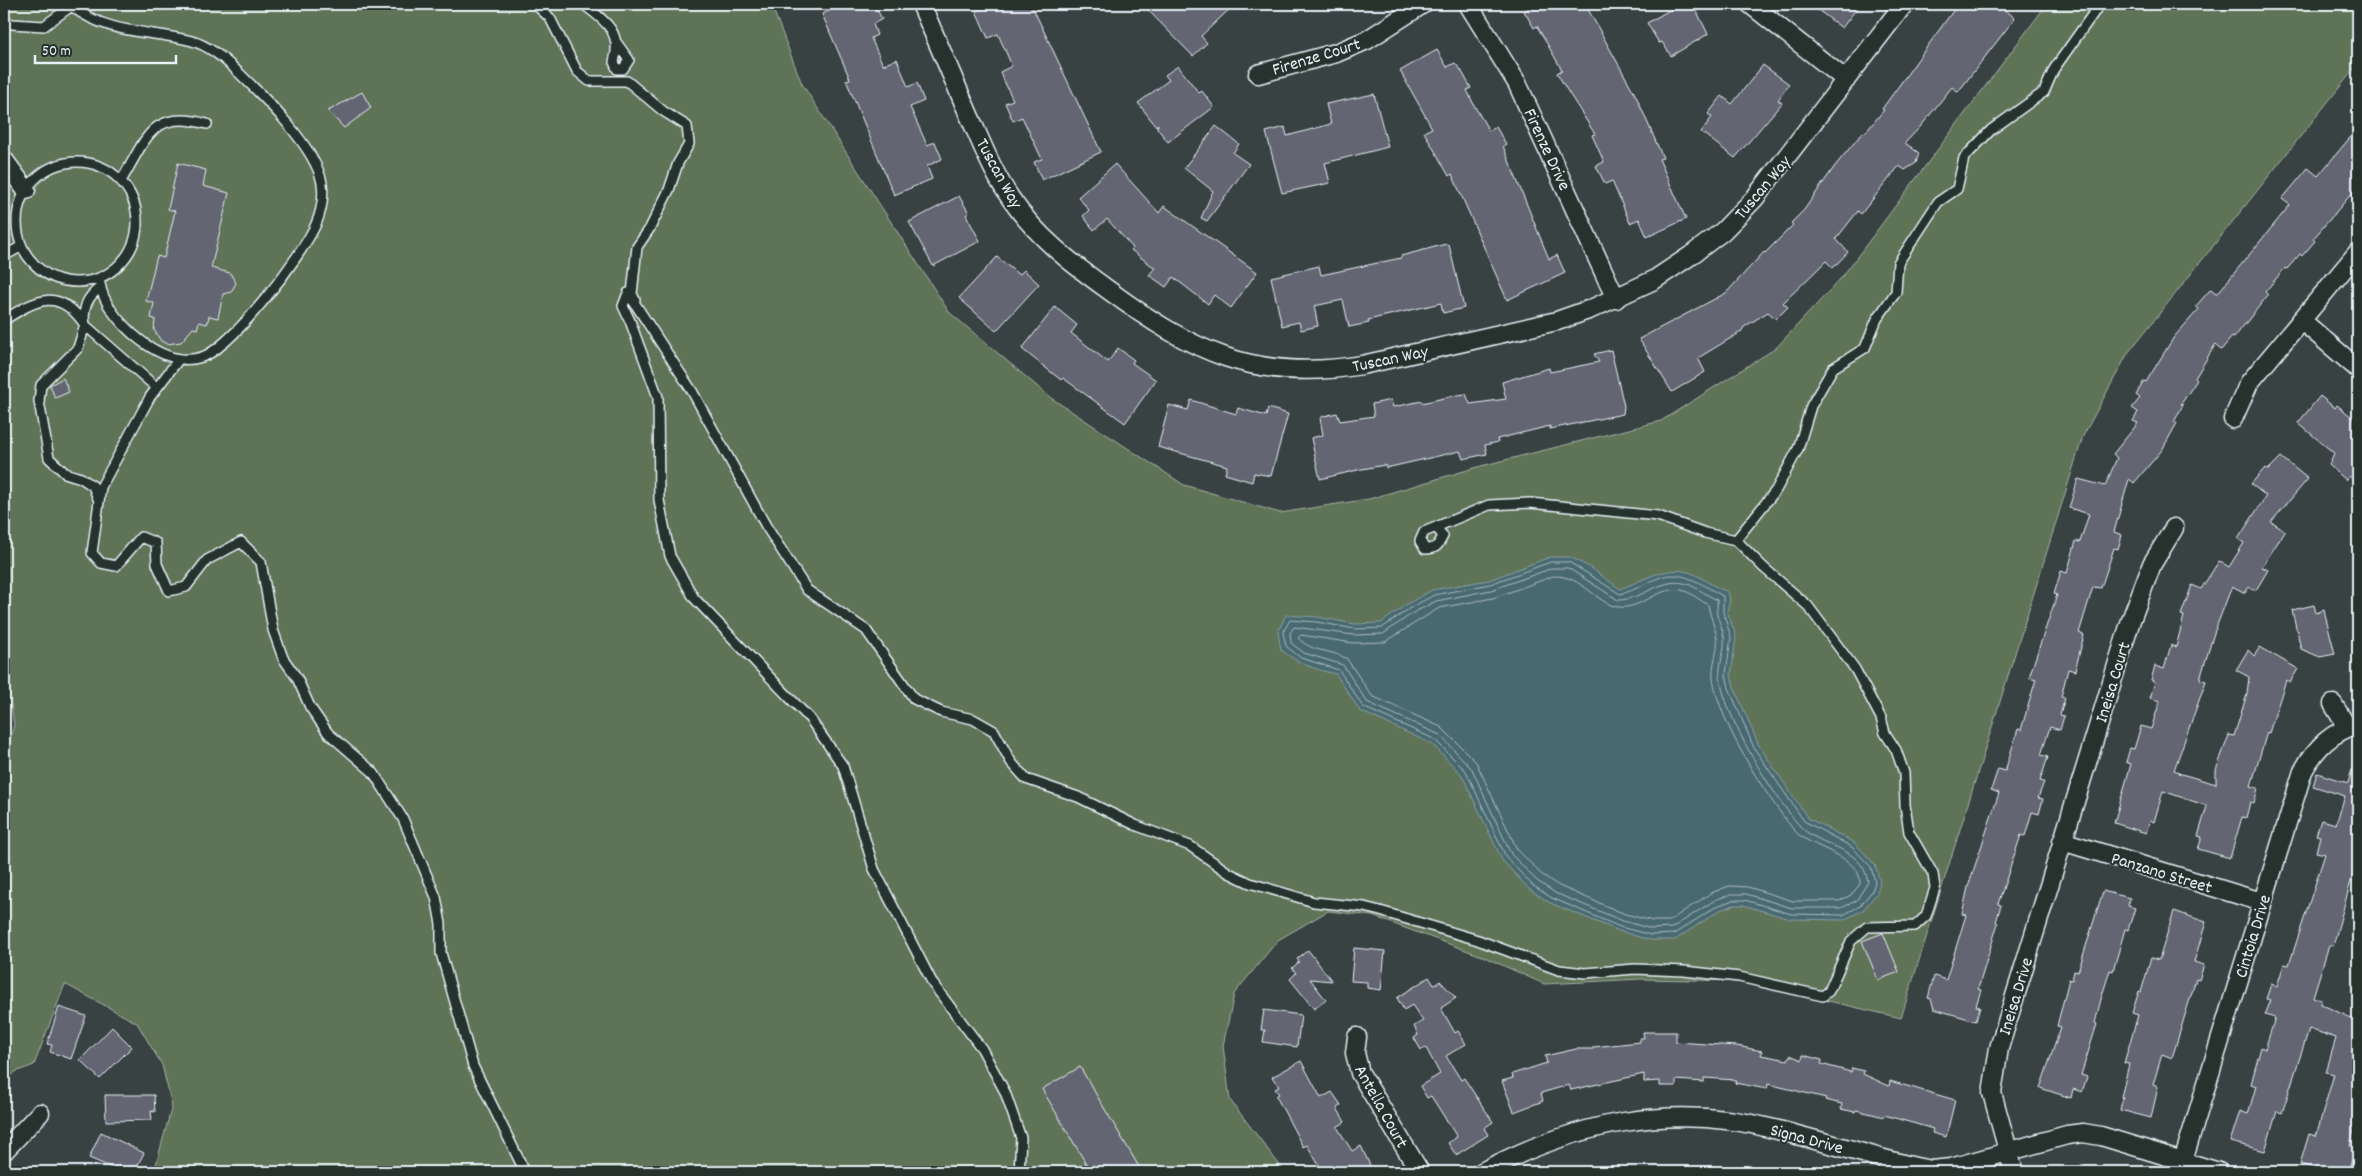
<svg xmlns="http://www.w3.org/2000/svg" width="2362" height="1176" viewBox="0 0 2362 1176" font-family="Dekko,sans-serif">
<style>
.green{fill:#5f7357;stroke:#a4b2a8}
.water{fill:#4a6970;stroke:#899fa6}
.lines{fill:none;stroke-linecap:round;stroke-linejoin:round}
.shore{stroke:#a9bbc2;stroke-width:1}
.building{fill:#646573;stroke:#e8f1f8}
.lane-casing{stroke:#e8f1f8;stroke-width:12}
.street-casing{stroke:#e8f1f8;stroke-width:21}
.lane{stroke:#26332d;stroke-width:9}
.street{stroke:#26332d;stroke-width:18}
.labels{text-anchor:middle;stroke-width:4;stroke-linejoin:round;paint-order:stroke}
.street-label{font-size:18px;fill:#e8f1f8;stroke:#26332d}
</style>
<rect width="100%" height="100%" fill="#394242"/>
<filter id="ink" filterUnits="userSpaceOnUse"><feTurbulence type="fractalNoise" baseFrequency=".02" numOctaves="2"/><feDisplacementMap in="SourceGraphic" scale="10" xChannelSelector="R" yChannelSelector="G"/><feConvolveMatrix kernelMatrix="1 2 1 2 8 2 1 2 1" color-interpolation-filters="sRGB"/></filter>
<g filter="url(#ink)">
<path class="green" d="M4,4H771L802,84L949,312L1051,398L1184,485L1280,513L1369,499L1481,466L1661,421L1776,348L1842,277L2047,4H2358V64L2128,353L2083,436L1901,1018L1743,981L1641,979L1544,984L1482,956L1372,916L1328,911L1278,940L1234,994L1223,1046L1230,1100L1285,1172H154L172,1106L162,1065L137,1023L65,984L34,1065L15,1072L4,1084V926L10,893L4,840V764L14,725L4,660Z"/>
<path class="water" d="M1550,557H1570L1591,568L1620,589C1644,580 1671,562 1696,575C1707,581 1716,588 1728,592L1730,600L1727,611L1736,636L1731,675L1734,687L1759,746L1808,818L1855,843L1875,865L1880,882L1877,893L1863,910L1844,920L1790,919L1743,905H1734L1720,910L1675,940H1650L1619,931L1550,903L1529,889L1502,860L1462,775L1432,744L1360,711L1336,674C1314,669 1299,664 1281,650L1278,632L1286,615L1318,617L1355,624L1381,623L1407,604L1432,590L1489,580Z"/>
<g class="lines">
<path class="shore" d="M1551,562H1569L1620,594C1636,591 1649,580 1664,576C1686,571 1705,587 1723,596V612L1731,637L1726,674L1729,688L1754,748L1804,821L1852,847L1871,867L1875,882L1872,891L1860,906L1843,915L1791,914L1745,900H1733L1717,906L1674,934L1651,935L1620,927L1552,898L1532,885L1506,857L1466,771L1434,739L1363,707L1339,670L1301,658L1286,646L1283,632L1290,620L1317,622L1355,629L1382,628L1410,608L1434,595L1490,584Z
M1553,568H1568L1618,600C1644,600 1663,574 1690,585C1699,589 1708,596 1717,600C1718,605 1716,610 1717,615C1719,622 1723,629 1724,637C1726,650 1718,664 1720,678C1726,720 1771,792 1798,824C1819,849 1862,844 1868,882L1856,901L1841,908H1792L1746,894H1731L1715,900L1672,928L1652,929L1623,921L1555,893L1536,880L1511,854L1472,769L1440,735L1367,702L1343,665L1304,653L1291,643L1290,633L1294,627L1354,635L1383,634L1413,613L1436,601L1491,590Z
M1554,576C1583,575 1597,605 1619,607C1642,610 1661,583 1685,591C1693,594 1701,601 1708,605C1710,616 1715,627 1717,638C1719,651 1711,665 1713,679C1720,724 1764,793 1793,829C1808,849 1862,854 1860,884L1851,895L1839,901H1793L1748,887L1729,886L1711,893L1669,921H1653L1625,914L1559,886L1541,874L1517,849L1476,762L1441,727L1372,696L1347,659C1331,649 1312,653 1298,638L1301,635L1353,643L1385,642L1439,608L1493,598Z"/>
</g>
<path class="building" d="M844,4H874L882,19L873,24L877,35L871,38L883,65L897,59L908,87L917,83L924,101L910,107L927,145L935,142L942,159L927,166L932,179L894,195L846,80L850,79L822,14Z
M994,4H1031L1101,152L1042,180L1034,162L1042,159L1022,117L1013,121L1005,103L1013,100L1000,72L1012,66L998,34L988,38L976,11Z
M1142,4H1235L1201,36L1207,43L1193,56Z
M1536,4H1585L1636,96L1663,158L1659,159L1686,219L1647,237L1639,219L1630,223L1612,181L1605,184L1596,166L1604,162L1592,135L1595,134L1567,90L1557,73L1562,70L1537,26L1534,28L1524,11Z
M1680,4H1693L1708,34L1671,56L1662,42L1659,43L1647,23Z
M1810,4H1860L1842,28Z
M1958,4H1998L2015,18L1958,92L1952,87L1921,126L1905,143L1919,153L1916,163L1905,170L1899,166L1861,214L1858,211L1836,239L1848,252L1833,268L1826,261L1783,303L1788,307L1776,319L1768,312L1744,327L1741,332L1698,358L1705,372L1672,392L1639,339L1726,293L1764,252L1765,253L1793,225L1791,223L1804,210L1835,166L1863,132L1865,133L1884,110L1882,109Z
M1437,50L1447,67L1455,63L1461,70L1471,88L1467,90L1475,107L1489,131L1496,127L1506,144L1503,146L1549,259L1557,255L1565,273L1507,300L1452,174L1449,176L1424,132L1432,128L1400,71Z
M1763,65L1789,84L1778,100L1782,103L1735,158L1701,132L1712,117L1708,114L1722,96L1732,104Z
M1178,66L1199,93L1202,91L1214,107L1168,142L1157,128L1158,124L1156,126L1138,103L1169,80L1165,75Z
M362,92L371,108L344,128L328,111Z
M1374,94L1388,147L1325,163L1330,183L1282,193L1266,132L1285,127L1287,136L1331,124L1326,104Z
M1216,126L1239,144L1233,153L1249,164L1207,221L1201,218L1213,191L1184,168Z
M2358,128V186L2313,239L2315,241L2302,256L2300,254L2287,269L2285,268L2265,292L2268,295L2234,338L2232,337L2221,350L2215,345L2195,378L2197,380L2181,404L2183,405L2174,422L2177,423L2162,450L2134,483L2129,479L2114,532L2122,535L2118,549L2114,548L2101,588L2093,587L2079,633L2084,635L2075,671L2068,669L2061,697L2065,698L2060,715L2064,716L2060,730L2050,727L2041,755L2048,757L2040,781L2044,782L2038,798L2043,799L2039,814L2032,812L2025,836L2021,835L1998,904L2001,905L1996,922L1998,923L1978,989L1981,990L1976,1006L1980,1007L1976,1021L1934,1009L1931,999L1928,998L1934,976L1946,980L1966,915L1962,914L1968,887L1999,793L1991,790L1998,769L2005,771L2018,729L2021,730L2036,679L2029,677L2057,595L2054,594L2061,571L2067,573L2076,541L2080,542L2089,514L2069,508L2078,479L2105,486L2117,458L2113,454L2138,423L2133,421L2138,412L2132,408L2140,398L2136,395L2144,381L2146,382L2174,337L2199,309L2196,306L2211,289L2217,294L2290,205L2282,199L2308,168L2318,176Z
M178,163L206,170L203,186L229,193L211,268L230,273L236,283L231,292L223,294L218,318L209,316L207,324L199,322L197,329L193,328L181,342L167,344L161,341L154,330L155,319L151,318L154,303L146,301L157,256L164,258L175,211L168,209Z
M1115,164L1159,213L1164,206L1257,272L1231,308L1214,295L1208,304L1173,277L1166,287L1149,275L1155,268L1131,250L1133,248L1107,219L1094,230L1083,216L1089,210L1078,197Z
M959,196L969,213L966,215L980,241L933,266L909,222Z
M1446,244L1449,245L1464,308L1443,313L1441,303L1368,320L1369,323L1349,327L1343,300L1314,306L1318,326L1301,330L1299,322L1282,326L1271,277L1319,266L1321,275L1401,258V256Z
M997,257L1019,275L1024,270L1039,284L996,331L959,298Z
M1055,307L1077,325L1071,333L1108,362L1118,348L1134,360L1132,363L1156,380L1125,423L1063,378L1061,380L1022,349Z
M1611,350L1624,406L1623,414L1550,429V426L1497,439L1498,442L1485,445L1487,454L1463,459L1460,451L1386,468L1385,465L1362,469L1320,479L1311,438L1323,435L1320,418L1324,416L1337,413L1340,421L1374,416L1372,404L1391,400L1393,407L1422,401V403L1457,395L1466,394L1470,404L1506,399L1502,382L1549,368L1550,372L1599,362L1594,354Z
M63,378L69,392L55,398L50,385Z
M2320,396L2335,408L2337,405L2358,422V484L2349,476L2346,480L2329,465L2334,453L2298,423Z
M1191,400L1236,414L1238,408L1266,416L1268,408L1288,414L1271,476L1254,473L1252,482L1225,474L1227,466L1158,447L1169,405L1188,410Z
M2281,457L2308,479L2271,522L2285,531L2262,567L2268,570L2256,590L2249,587L2245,593L2232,586L2214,633L2200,679L2206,681L2174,770L2179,772L2178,773L2216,784V770L2229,735L2234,736L2247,694L2249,677L2236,670L2248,650L2254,656L2260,647L2298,669L2290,682L2286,680L2269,733L2267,732L2251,786L2258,788L2254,803L2250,802L2246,818L2242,817L2230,858L2198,849L2202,837L2198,836L2207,806L2163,791L2154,822L2150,821L2146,833L2114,823L2131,764L2126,762L2130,748L2134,749L2141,726L2151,729L2160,701L2150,698L2155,682L2151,680L2155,666L2164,669L2171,645L2176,647L2184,616L2181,615L2192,585L2201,589L2219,561L2229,567L2244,543L2238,539L2266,496L2251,484L2265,468L2268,470Z
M2314,605L2316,613L2324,610L2335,654L2320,657L2301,649L2292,610Z
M2354,763L2358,764V856L2333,946L2329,945L2313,997L2321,1000L2320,1004L2358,1021V1114L2350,1146L2356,1148L2348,1172H2328L2300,1164L2309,1134L2316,1136L2334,1074L2326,1072L2336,1038L2309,1029L2282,1113L2277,1111L2265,1151L2230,1142L2240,1111L2248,1114L2256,1086L2251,1084L2261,1047L2265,1049L2275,1018L2265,1015L2271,1000L2266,999L2271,984L2277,986L2284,964L2289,965L2325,854L2316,852L2320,836L2316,835L2321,820L2336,824L2345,796L2313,786L2317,773L2348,783Z
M2103,891L2130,898L2128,906L2135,908L2128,930L2125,929L2113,971L2110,970L2101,999L2095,1023L2097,1024L2081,1075L2087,1077L2082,1092L2073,1089L2071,1098L2040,1088L2061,1027L2057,1026L2069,979L2072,980L2074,971L2078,972Z
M2174,911L2206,922L2194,962L2204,965L2199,980L2196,979L2172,1058L2162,1054L2153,1085L2158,1087L2151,1118L2120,1110L2123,1097H2121L2129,1064L2124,1063L2138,1015L2132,1013L2139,991L2141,992L2151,958L2159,960Z
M1883,933L1899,972L1878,980L1862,941Z
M1354,948L1385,951L1381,990L1367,988V982L1351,981Z
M1308,950L1332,981L1310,979L1326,1000L1314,1009L1290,979L1296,973L1292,968L1299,962L1297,959Z
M1429,977L1434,985L1440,981L1456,998L1441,1008L1455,1033L1458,1031L1466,1044L1446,1056L1461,1080L1464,1078L1493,1122L1484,1128L1488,1135L1456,1155L1448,1143L1457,1137L1431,1096L1427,1098L1420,1086L1440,1074L1426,1048L1421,1050L1414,1038L1418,1035L1414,1026L1423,1021L1412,1005L1404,1010L1397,998Z
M59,1007L86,1016L71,1059L50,1052L52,1045L47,1044Z
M1264,1010L1301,1015L1297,1047L1263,1042L1265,1030H1261Z
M112,1027L132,1047L100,1079L80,1060Z
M1643,1032H1676V1042L1737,1046L1762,1051L1761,1055L1788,1060L1790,1055L1802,1060L1803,1055L1822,1060L1821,1064L1851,1072L1852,1068L1864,1071L1863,1074L1889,1086L1890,1081L1955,1100L1946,1137L1932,1133L1933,1129L1916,1124L1884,1115V1117L1856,1110L1855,1112L1841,1109L1842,1104L1825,1100L1826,1098L1768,1084L1767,1089L1735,1083L1736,1080L1704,1078V1082L1676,1080V1086H1660V1081L1644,1082V1074L1571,1090L1569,1085L1541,1093L1543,1101L1514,1112L1502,1081L1513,1078L1512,1074L1547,1063L1545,1056L1576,1049H1593V1047L1640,1042V1038H1644Z
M1301,1061L1321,1098L1332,1092L1341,1105L1337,1108L1345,1122L1337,1127L1352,1151L1361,1146L1373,1172H1323L1307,1145L1303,1147L1276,1096L1279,1094L1275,1089L1279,1087L1272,1077Z
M1080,1067L1142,1172H1091L1042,1089Z
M105,1095H154L155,1112L151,1111L152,1120L106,1121Z
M101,1132L144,1153L134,1172H122L89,1158Z"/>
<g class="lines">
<defs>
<path id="lane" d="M535,4L550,18L577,71L589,81H627L663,111L687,126L689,144L678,163L669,190L650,228L637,247L632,294L635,300
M583,4C604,20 623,32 614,62L617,69H623L629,60L616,42
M71,6C109,35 149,30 192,41C210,46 227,61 239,73C265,98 316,148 322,183C324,197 322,210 316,224C303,254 233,347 202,357C166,369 120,330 105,299C102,293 100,285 99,278
M4,20L12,24L44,26L74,4
M17 222a60 60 0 1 1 120 0a60 60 0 1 1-120 0Z
M121,181C146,140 151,108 207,124
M4,183L14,177
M4,256L22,246
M101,287C87,297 82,308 85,325L157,388
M628,293L692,391L766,526L807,590L866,630L914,699L941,712L973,719L994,731L1011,762L1026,779L1078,797L1135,825L1190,846L1229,873L1250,883L1314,902L1364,907L1380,911L1478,940L1559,970L1585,973L1635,969L1684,971L1739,977L1823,996L1829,991L1851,941L1867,927L1915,926L1926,916L1935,888L1933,874L1909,832L1905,805L1904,773L1896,750L1885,733L1881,718L1855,669L1808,606L1763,567L1736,540L1776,490L1798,449L1811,406L1833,368L1865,348L1877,319L1896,292L1898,263L1938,202L1957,189L1964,158L1991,130L2044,92L2054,69L2100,4
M628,293L623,306L630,321L658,397L659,500L670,556L694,598L810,719L843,766L874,869L933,984L982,1049L1005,1092L1021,1138L1019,1172
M4,320C37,299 59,287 85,325L78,348L41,385L39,401L49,458L65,473L81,478L93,486L99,501
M179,359L150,397L101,487L92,553L101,563L116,566L141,537L156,543L157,564L169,591L186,587L207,560L241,542L261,562L273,630L283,658L297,678L310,707L328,733L373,772L403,819L436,897L441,924V953L473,1066L525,1172
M1436,527L1443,536C1438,546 1436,549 1425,549L1420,541L1424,532L1489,505L1530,503L1658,516L1705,533L1736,540"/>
<path id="street" d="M921,4C937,41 953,78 969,115C982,144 993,173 1011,199C1036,236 1071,263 1107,289C1191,351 1254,383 1362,365L1557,321L1591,309L1654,280L1690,256L1723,231L1754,199L1904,4
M1468,4L1517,83L1616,299
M1750,4L1846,80
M1258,74L1336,53L1367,40L1423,4
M4,160L26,190
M2301,320L2358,369
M2233,419L2249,383L2358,252
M2333,704L2347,727
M2062,841L2262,902
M1357,1037L1355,1053L1360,1073L1420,1172
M4,1151L40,1113
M2183,1161L2303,771C2316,747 2332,732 2358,724
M1482,1172C1576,1122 1673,1102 1778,1130C1812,1139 1846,1148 1880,1158C1897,1162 1914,1168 1932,1170L1951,1168L2067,1135L2083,1133L2101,1136L2219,1172
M2014,1172L1992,1093L1999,1048L2131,620L2152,564L2174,528"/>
</defs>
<use href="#lane" class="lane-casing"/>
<use href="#street" class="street-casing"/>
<use href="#lane" class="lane"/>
<use href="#street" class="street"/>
</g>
</g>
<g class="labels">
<g class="street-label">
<text transform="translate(1316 56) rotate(-17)" y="6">Firenze Court</text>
<text transform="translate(1548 149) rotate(65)" y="6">Firenze Drive</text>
<text transform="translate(1000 173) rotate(61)" y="6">Tuscan Way</text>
<text transform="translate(1762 187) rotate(-50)" y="6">Tuscan Way</text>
<text transform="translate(1390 358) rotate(-12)" y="6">Tuscan Way</text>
<text transform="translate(2112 682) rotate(-73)" y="6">Ineisa Court</text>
<text transform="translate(2162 872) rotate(17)" y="6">Panzano Street</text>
<text transform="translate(2252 936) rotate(-73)" y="6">Cintoia Drive</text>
<text transform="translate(2015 996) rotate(-73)" y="6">Ineisa Drive</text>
<text transform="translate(1382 1106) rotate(61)" y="6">Antella Court</text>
<text transform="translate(1807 1138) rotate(15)" y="6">Signa Drive</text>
</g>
</g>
<rect width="2362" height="1176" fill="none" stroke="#26332d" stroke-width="20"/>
<rect x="10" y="10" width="2342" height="1156" fill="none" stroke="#e8f1f8" stroke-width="2" filter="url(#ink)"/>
<path d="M35 55v8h141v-8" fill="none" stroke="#e8f1f8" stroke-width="2.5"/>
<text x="42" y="55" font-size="15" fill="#e8f1f8" stroke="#26332d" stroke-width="4" paint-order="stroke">50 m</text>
</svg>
